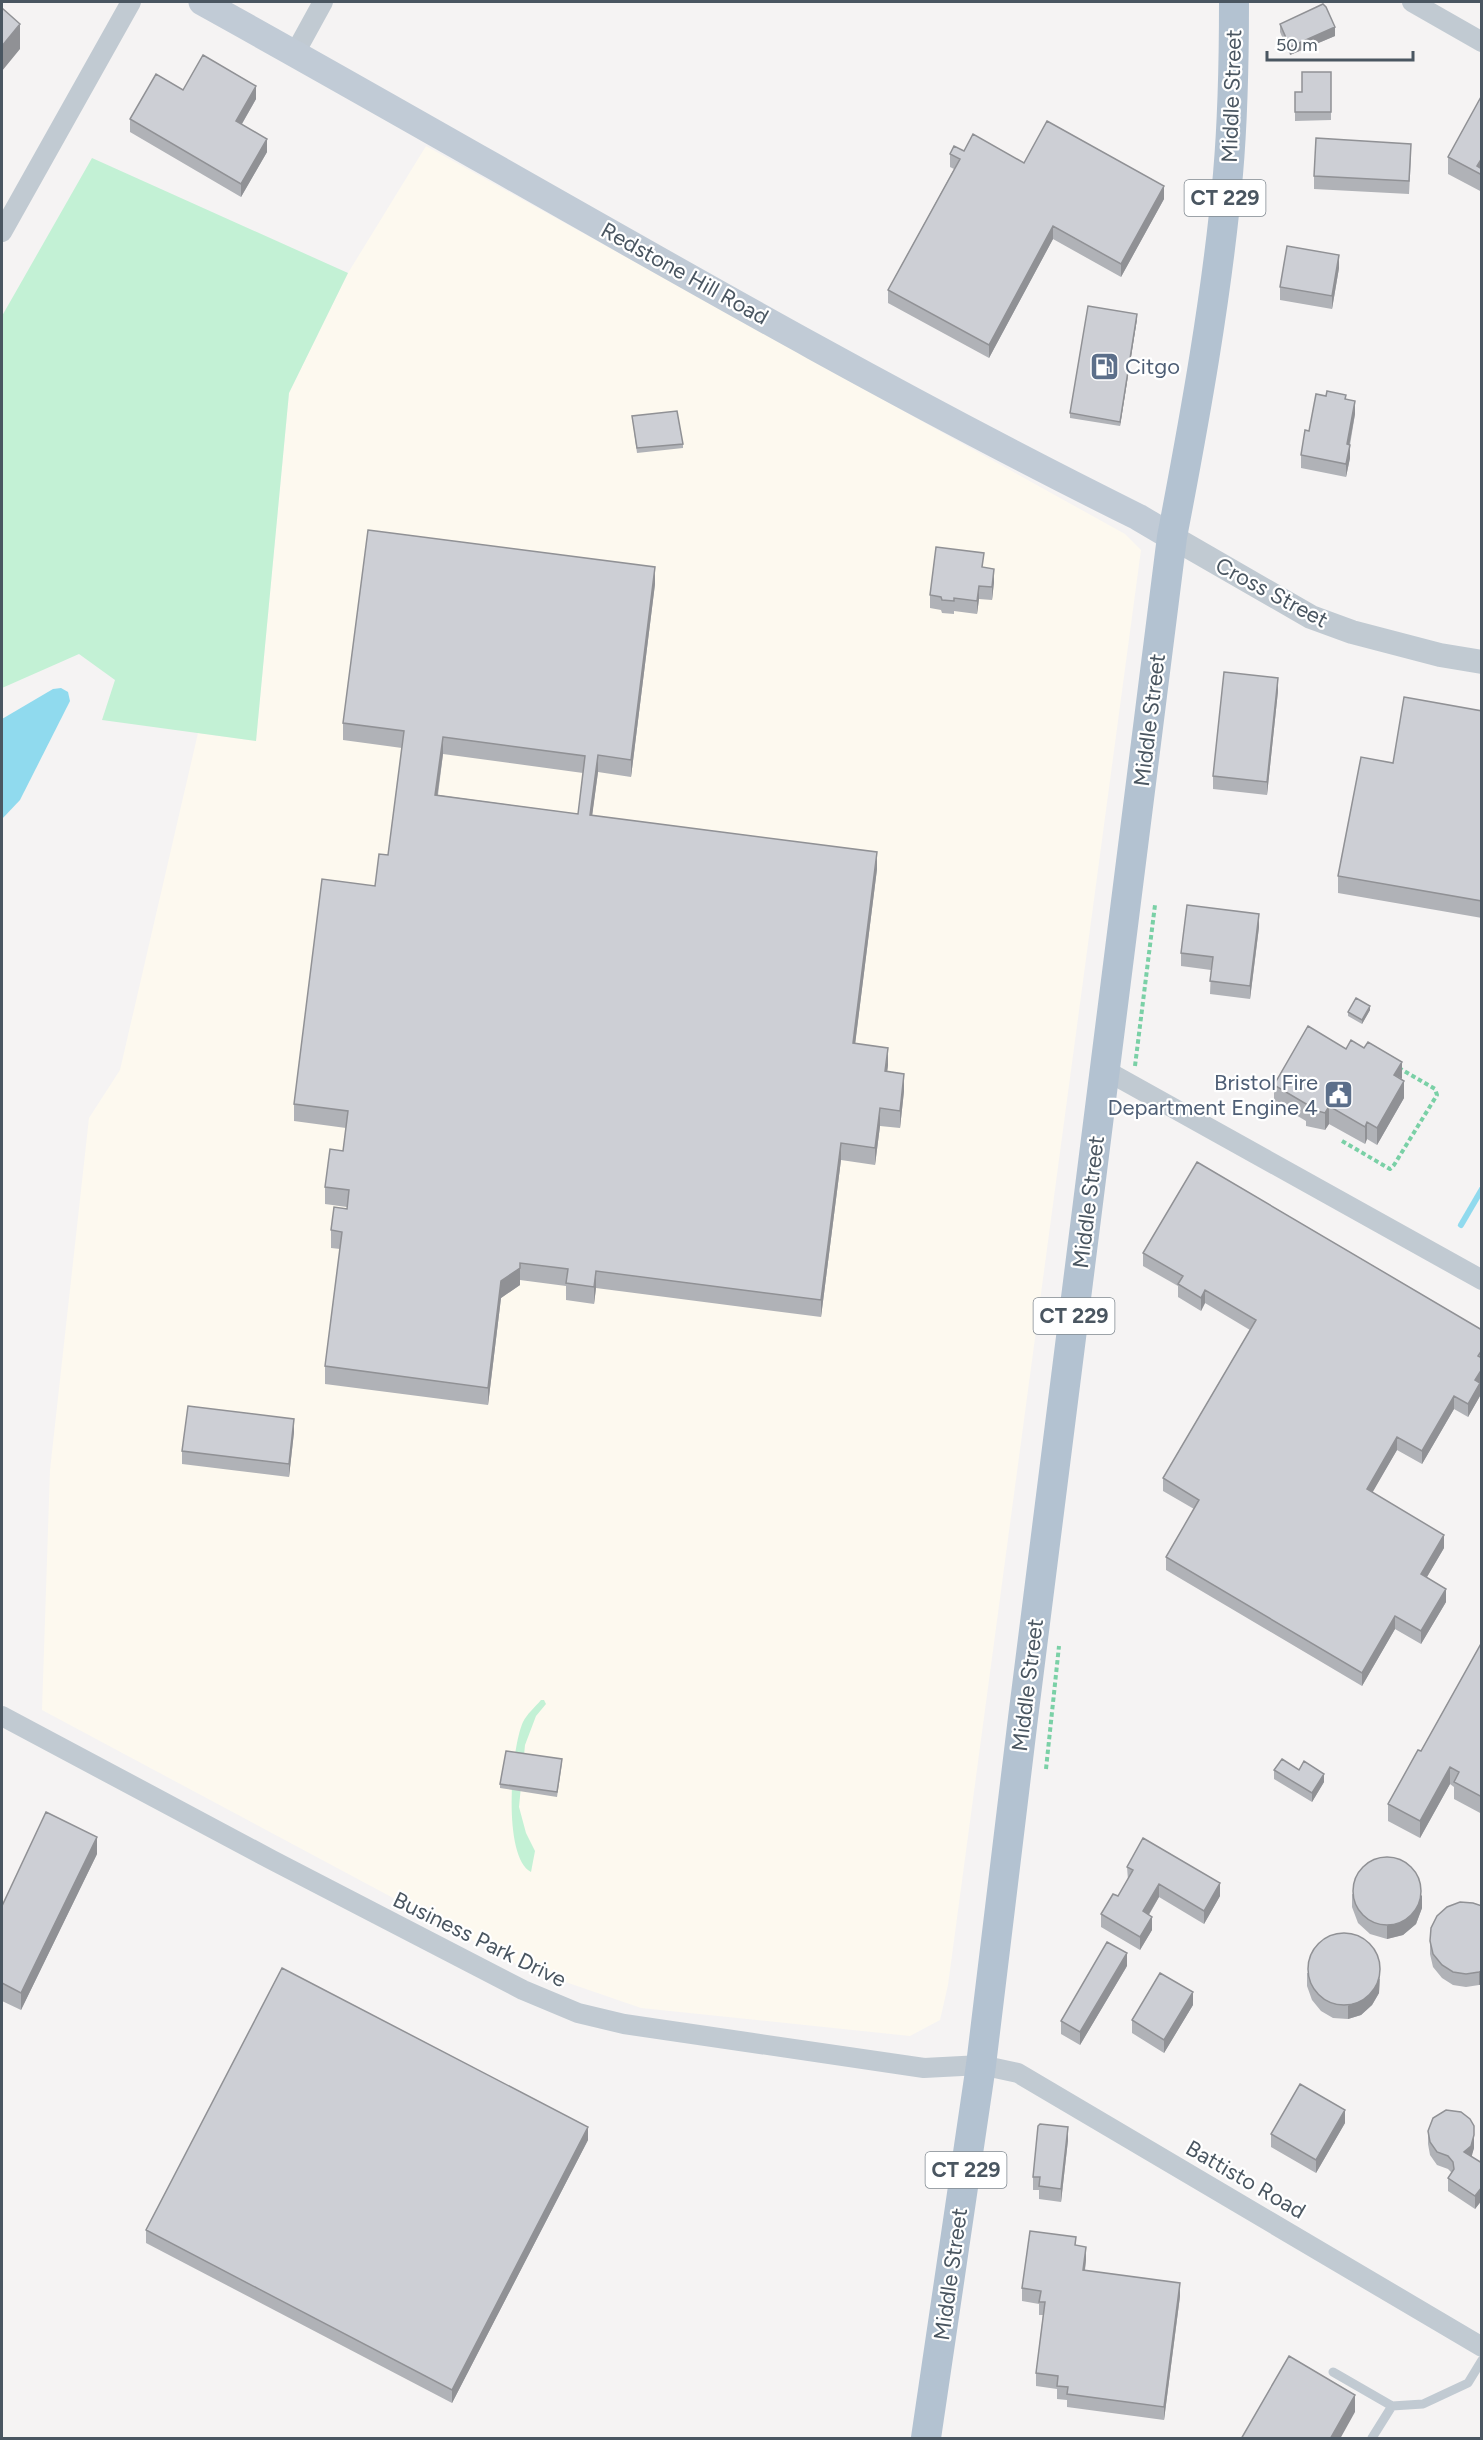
<svg xmlns="http://www.w3.org/2000/svg" width="1483" height="2440" viewBox="0 0 1483 2440" font-family="Figtree,sans-serif">
<style>
.commercial{fill:#fdf9ef}
.green{fill:#c3f1d5}
.water{fill:#90daee}
.lines{fill:none;stroke-linecap:round;stroke-linejoin:round}
.stream{stroke:#90daee;stroke-width:6}
.path{stroke:#7ad0a6;stroke-width:4;stroke-dasharray:4.5 3;stroke-linecap:butt}
.service{stroke:#c1cad2;stroke-width:9}
.minor{stroke:#c1cad2;stroke-width:20}
.tertiary{stroke:#c1cad2;stroke-width:24}
.secondary{stroke:#c1cbd6;stroke-width:27}
.primary{stroke:#b3c2d1;stroke-width:30}
.wall{fill:#b0b2b7;fill-rule:evenodd}
.shaded-wall{fill:#909195}
.building{fill:#cdcfd5;stroke:#909195;stroke-width:1.5;fill-rule:evenodd}
.labels{text-anchor:middle;stroke-width:4.5;stroke-linejoin:round;paint-order:stroke}
.shield{fill:#fff;stroke:#808990;stroke-width:1.5}
.shield-label{font-size:21px;font-weight:bold;fill:#4a5661}
.street-label{font-size:22px;fill:#4a5661;stroke:#fff}
.service-label{font-size:22px;fill:#4e5e75;stroke:#fff;text-anchor:start}
</style>
<rect width="100%" height="100%" fill="#f5f3f3"/>
<path class="commercial" d="M426,146L1125,534L1141,550L948,1985L940,2020L910,2036L641,2008L522,1967L42,1710L50,1470L89,1118L120,1070L198,733L256,741L289,393L348,273Z"/>
<path class="green" d="M92,158L348,273L289,393L256,741L102,720L115,680L79,654L2,688V316Z
M541,1700H544L546,1704L536,1716L525,1745L519,1807L526,1833L535,1851L531,1872C502,1857 511,1748 523,1722C527,1714 535,1707 541,1700Z"/>
<path class="water" d="M61,688L68,692L70,701L20,800L2,819V719L53,689Z"/>
<g class="lines">
<path class="stream" d="M1461,1225L1482,1189"/>
<path class="path" d="M1135,1066L1155,905
M1342,1141L1390,1169L1394,1165L1437,1095L1435,1089L1399,1068
M1046,1769L1059,1646"/>
<path class="service" d="M1333,2372L1392,2406L1423,2404L1468,2383L1482,2360
M1372,2438L1392,2406"/>
<path class="minor" d="M1412,2L1482,42
M295,53L323,2
M2,232L131,2
M1105,1070L1482,1280
M2,1716L272,1860L523,1990L578,2013L624,2024L924,2068L981,2065L1018,2073L1482,2347"/>
<path class="tertiary" d="M1172,537L1311,617L1352,632L1440,655L1482,662"/>
<path class="secondary" d="M202,2C513,174 819,359 1138,517L1172,537"/>
<path class="primary" d="M926,2438L981,2065L1023,1718L1172,537C1195,417 1217,296 1228,174C1233,117 1234,59 1234,2"/>
</g>
<path class="wall" d="M1280,24L1335,36L1290,55L1280,32Z
M1331,72V120L1295,121V92H1302Z
M183,90L256,99L242,124L267,152L241,197L130,132V119Z
M1482,95V192L1448,174V157Z
M964,151L1024,163L1164,199L1121,277L1053,239L989,358L888,303V290L954,169L950,167V154Z
M1411,157L1409,194L1314,189V176Z
M1339,268L1332,309L1280,300V287Z
M1137,319L1120,426L1070,418V413Z
M1346,399L1355,414L1350,445V458L1346,477L1301,468V455L1309,431Z
M632,416L683,444V448L637,453Z
M983,567L994,582L992,600L979,599L977,614L954,611V614L942,613L941,610L930,608V595Z
M655,584L631,777L598,772L592,815L877,869L855,1044L888,1065L887,1072L904,1091L900,1128L880,1126L875,1165L841,1160L821,1317L596,1288L594,1304L566,1300V1286L520,1280V1285L501,1298L488,1405L325,1384V1366L340,1249L331,1248V1230L347,1209V1207L325,1204V1187L343,1151L346,1128L294,1121V1104L375,886L388,855L402,748L343,740V723ZM443,754L583,773L578,814L438,795Z
M1278,691L1267,795L1213,789V776Z
M1482,711V918L1338,893V876L1393,763Z
M1259,927L1250,999L1210,994L1211,970L1181,966V953Z
M1370,1010L1362,1024L1348,1016V1012Z
M1346,1049L1402,1080L1404,1098L1377,1145L1367,1139L1365,1144L1329,1124L1325,1130L1306,1126V1121L1274,1102V1085Z
M1143,1253L1482,1330V1382L1480,1384V1396L1468,1417L1454,1409L1422,1464L1397,1450L1372,1492L1444,1548L1427,1577L1446,1602L1421,1644L1395,1629L1362,1686L1166,1570V1557L1194,1509L1163,1491V1478L1250,1330L1205,1303L1201,1311L1178,1297V1286L1143,1266Z
M294,1432L289,1477L182,1464V1451Z
M1482,1642V1814L1454,1799V1787L1450,1784L1420,1838L1388,1821V1804L1421,1751Z
M562,1763L557,1797L500,1788V1784Z
M1274,1770H1299L1324,1782L1312,1802L1274,1779Z
M97,1854L21,2010L2,2001V1906Z
M1127,1867L1220,1896L1204,1924L1159,1897L1149,1915L1152,1930L1140,1950L1101,1927V1914L1118,1896L1128,1880Z
M1352,1894L1422,1908L1416,1924L1403,1935L1387,1939L1370,1934L1358,1923L1352,1907Z
M1482,1906V1984L1479,1985L1466,1987L1453,1985L1442,1978L1433,1967L1430,1954V1941Z
M1127,1966L1080,2045L1061,2034V2021Z
M1307,1973L1380,1979L1379,1993L1372,2005L1361,2015L1348,2019L1333,2018L1321,2011L1312,2000L1307,1986Z
M1193,2005L1164,2053L1132,2033V2020Z
M1345,2123L1316,2173L1271,2147V2134Z
M1428,2131L1474,2148L1471,2156L1482,2163V2200L1475,2209L1448,2191V2178L1452,2173L1448,2169L1437,2165L1430,2155L1428,2144Z
M588,2140L452,2403L146,2243V2230Z
M1068,2140L1061,2202L1039,2199V2190H1033V2177Z
M1076,2245L1086,2260L1085,2270L1180,2296L1164,2420L1067,2407V2400L1057,2399V2389L1036,2386V2373L1043,2315H1039V2304L1022,2301V2288Z"/>
<path class="shaded-wall" d="M20,24V49L2,71V46Z
M1335,27V36L1290,55V47Z
M256,86V99L236,134V121Z
M267,139V152L241,197V184Z
M1482,158V175L1477,166Z
M1164,186V199L1121,277V264Z
M1053,226V239L989,358V345Z
M1339,255V268L1332,309V296Z
M1137,314V319L1120,426V422Z
M1355,401V414L1347,457V444Z
M1350,445V458L1346,477V464Z
M655,567V584L631,777V760Z
M994,569V582L992,600V587Z
M979,586V599L977,614V601Z
M1278,678V691L1267,795V782Z
M443,737V754L435,812V795Z
M598,755V772L590,832V815Z
M877,852V869L853,1061V1043Z
M1259,914V927L1250,999V986Z
M1370,1006V1010L1362,1024V1020Z
M888,1048V1065L885,1088V1071Z
M1402,1062V1079L1394,1075Z
M904,1074V1091L900,1128V1111Z
M1404,1081V1098L1377,1145V1128Z
M1329,1106V1124L1325,1130V1113Z
M880,1108V1126L875,1165V1148Z
M1367,1122V1139L1365,1144V1127Z
M841,1143V1160L821,1317V1300Z
M520,1263V1285L501,1298L488,1405V1388L501,1281Z
M596,1271V1288L594,1304V1287Z
M1205,1290V1303L1201,1311V1298Z
M1482,1369L1480,1396L1468,1417V1404L1475,1380Z
M1454,1396V1409L1422,1464V1451Z
M294,1419V1432L289,1477V1464Z
M1397,1437V1450L1367,1502V1489Z
M1444,1535V1548L1421,1587V1574Z
M1446,1589V1602L1421,1644V1631Z
M1395,1616V1629L1362,1686V1673Z
M1450,1767V1784L1420,1838V1821Z
M1324,1774V1782L1312,1802V1793Z
M97,1837V1854L21,2010V1993Z
M1220,1883V1896L1204,1924V1911Z
M1159,1884V1897L1143,1924V1911Z
M1422,1895V1908L1416,1924L1403,1935L1387,1939V1926Z
M1152,1917V1930L1140,1950V1937Z
M1127,1953V1966L1080,2045V2032Z
M1380,1966L1379,1993L1372,2005L1361,2015L1348,2019V2006Z
M1482,1971V1984L1479,1985V1972Z
M1193,1992V2005L1164,2053V2040Z
M1345,2110V2123L1316,2173V2160Z
M588,2127V2140L452,2403V2390Z
M1068,2127V2140L1061,2202V2189Z
M1474,2135V2148L1471,2159L1464,2152Z
M1482,2187V2200L1475,2209V2196Z
M1086,2247V2260L1083,2283V2270Z
M1180,2283V2296L1164,2420V2407Z
M1355,2395V2412L1340,2439H1330Z"/>
<path class="building" d="M1323,4L1326,7L1335,27L1290,47L1280,24Z
M2,8L20,24L2,46Z
M203,55L256,86L236,121L267,139L241,184L130,119L156,74L183,90Z
M1302,72H1331V112H1295V92H1302Z
M1482,95V158L1477,166L1482,169V175L1448,157Z
M1047,121L1164,186L1121,264L1053,226L989,345L888,290L960,159L950,154L954,146L964,151L973,134L1024,163Z
M1316,138L1411,144L1409,181L1314,176Z
M1287,246L1339,255L1332,296L1280,287Z
M1088,306L1137,314L1120,422L1070,413Z
M1327,391L1346,395L1345,399L1355,401L1347,444L1350,445L1346,464L1301,455L1305,430L1309,431L1316,394L1326,396Z
M677,411L683,444L637,448L632,416Z
M368,530L655,567L631,760L598,755L590,815L877,852L853,1043L888,1048L885,1071L904,1074L900,1111L880,1108L875,1148L841,1143L821,1300L596,1271L594,1287L566,1283L568,1269L520,1263V1268L501,1281L488,1388L325,1366L342,1232L331,1230L334,1207L347,1209L349,1190L325,1187L330,1149L343,1151L348,1111L294,1104L322,879L375,886L379,854L388,855L404,731L343,723ZM443,737L585,756L578,814L435,795Z
M936,547L984,553L982,567L994,569L992,587L979,586L977,601L954,598V601L942,600L941,597L930,595Z
M1224,672L1278,678L1267,782L1213,776Z
M1404,697L1482,711V901L1338,876L1361,757L1393,763Z
M1187,905L1259,914L1250,986L1210,981L1213,957L1181,953Z
M1356,998L1370,1006L1362,1020L1348,1012Z
M1308,1026L1346,1049L1351,1040L1364,1048L1368,1042L1402,1062L1394,1075L1404,1081L1377,1128L1367,1122L1365,1127L1329,1106L1325,1113L1306,1108L1308,1105L1274,1085Z
M1197,1162L1482,1330V1350L1478,1356L1482,1358V1369L1475,1380L1480,1383L1468,1404L1454,1396L1422,1451L1397,1437L1367,1489L1444,1535L1421,1574L1446,1589L1421,1631L1395,1616L1362,1673L1166,1557L1199,1500L1163,1478L1256,1320L1205,1290L1201,1298L1178,1284L1183,1276L1143,1253Z
M188,1406L294,1419L289,1464L182,1451Z
M1482,1642V1797L1454,1782L1459,1772L1450,1767L1420,1821L1388,1804L1418,1750L1421,1751Z
M506,1751L562,1759L557,1792L500,1784Z
M1282,1759L1299,1770L1304,1761L1324,1774L1312,1793L1274,1770Z
M46,1812L97,1837L21,1993L2,1983V1906Z
M1143,1838L1220,1883L1204,1911L1159,1884L1143,1911L1152,1917L1140,1937L1101,1914L1113,1894L1118,1896L1133,1870L1127,1867Z
M1353 1891a34 34 0 1 1 68 0a34 34 0 1 1-68 0Z
M1460,1902L1473,1903L1482,1906V1971L1479,1972L1466,1974L1453,1972L1442,1965L1433,1954L1430,1941L1431,1928L1437,1916L1447,1907Z
M1308 1969a36 36 0 1 1 72 0a36 36 0 1 1-72 0Z
M1107,1942L1127,1953L1080,2032L1061,2021Z
M282,1968L588,2127L452,2390L146,2230Z
M1160,1973L1193,1992L1164,2040L1132,2020Z
M1300,2084L1345,2110L1316,2160L1271,2134Z
M1446,2110L1461,2112L1470,2119L1474,2126V2135L1471,2146L1464,2152L1482,2163V2187L1475,2196L1448,2178L1454,2169L1453,2162L1448,2156L1437,2152L1430,2142L1428,2131L1433,2118Z
M1040,2124L1068,2127L1061,2189L1039,2186L1040,2177H1033L1038,2126Z
M1030,2231L1076,2237L1075,2245L1086,2247L1083,2270L1180,2283L1164,2407L1067,2394L1068,2387L1057,2386L1058,2376L1036,2373L1045,2302H1039L1041,2291L1022,2288Z
M1289,2356L1355,2395L1330,2439H1241Z"/>
<defs>
<symbol id="fuel-square" viewBox="-11 -11 22 22"><rect x="-9" y="-9" width="18" height="18" rx="4" fill="#5c6f8a" stroke="#fff"/><path d="M-5.5-6h7V0h2V4h1.3V-2.5L3-4.5l.8-.8L6-3V5H2.5V1h-1V6h-7ZM-4.2-4.7v3.2H.2V-4.7Z" fill="#fff"/></symbol>
<symbol id="civic-square" viewBox="-11 -11 22 22"><rect x="-9" y="-9" width="18" height="18" rx="4" fill="#5c6f8a" stroke="#fff"/><path d="M-.6-6.5H3V-4.5H.6V-3L4-1V1h2V6H-6V1h2V-1L-.6-3ZM-1.2 2.5V6h2.4V2.5Z" fill="#fff"/></symbol>
</defs>
<g fill-rule="evenodd">
<use href="#fuel-square" x="1088" y="350" width="33" height="33"/>
<use href="#civic-square" x="1322" y="1078" width="33" height="33"/>
</g>
<g class="labels">
<g class="shield">
<rect x="1184.5" y="180" width="81" height="36" rx="4.5"/>
<rect x="1033.5" y="1298" width="81" height="36" rx="4.5"/>
<rect x="925.5" y="2152" width="81" height="36" rx="4.5"/>
</g>
<g class="shield-label">
<text x="1225" y="205">CT 229</text>
<text x="1074" y="1323">CT 229</text>
<text x="966" y="2177">CT 229</text>
</g>
<g class="street-label">
<text transform="translate(1231 96) rotate(-88)" y="8">Middle Street</text>
<text transform="translate(685 273) rotate(29)" y="8">Redstone Hill Road</text>
<text transform="translate(1272 592) rotate(28)" y="8">Cross Street</text>
<text transform="translate(1149 720) rotate(-83)" y="8">Middle Street</text>
<text transform="translate(1088 1202) rotate(-83)" y="8">Middle Street</text>
<text transform="translate(1027 1685) rotate(-83)" y="8">Middle Street</text>
<text transform="translate(480 1939) rotate(26)" y="8">Business Park Drive</text>
<text transform="translate(1246 2179) rotate(30)" y="8">Battisto Road</text>
<text transform="translate(950 2274) rotate(-82)" y="8">Middle Street</text>
</g>
<g class="service-label">
<text x="1125" y="374">Citgo</text>
<text x="1318" y="1090" text-anchor="end">Bristol Fire<tspan x="1318" dy="25">Department Engine 4</tspan></text>
</g>
</g>
<rect width="1483" height="2440" fill="none" stroke="#4a5661" stroke-width="6"/>
<path d="M1267 51v9h146v-9" fill="none" stroke="#4a5661" stroke-width="3"/>
<text x="1276" y="51" font-size="18" fill="#4a5661" stroke="#ffffff" stroke-width="4.5" paint-order="stroke">50 m</text>
</svg>
